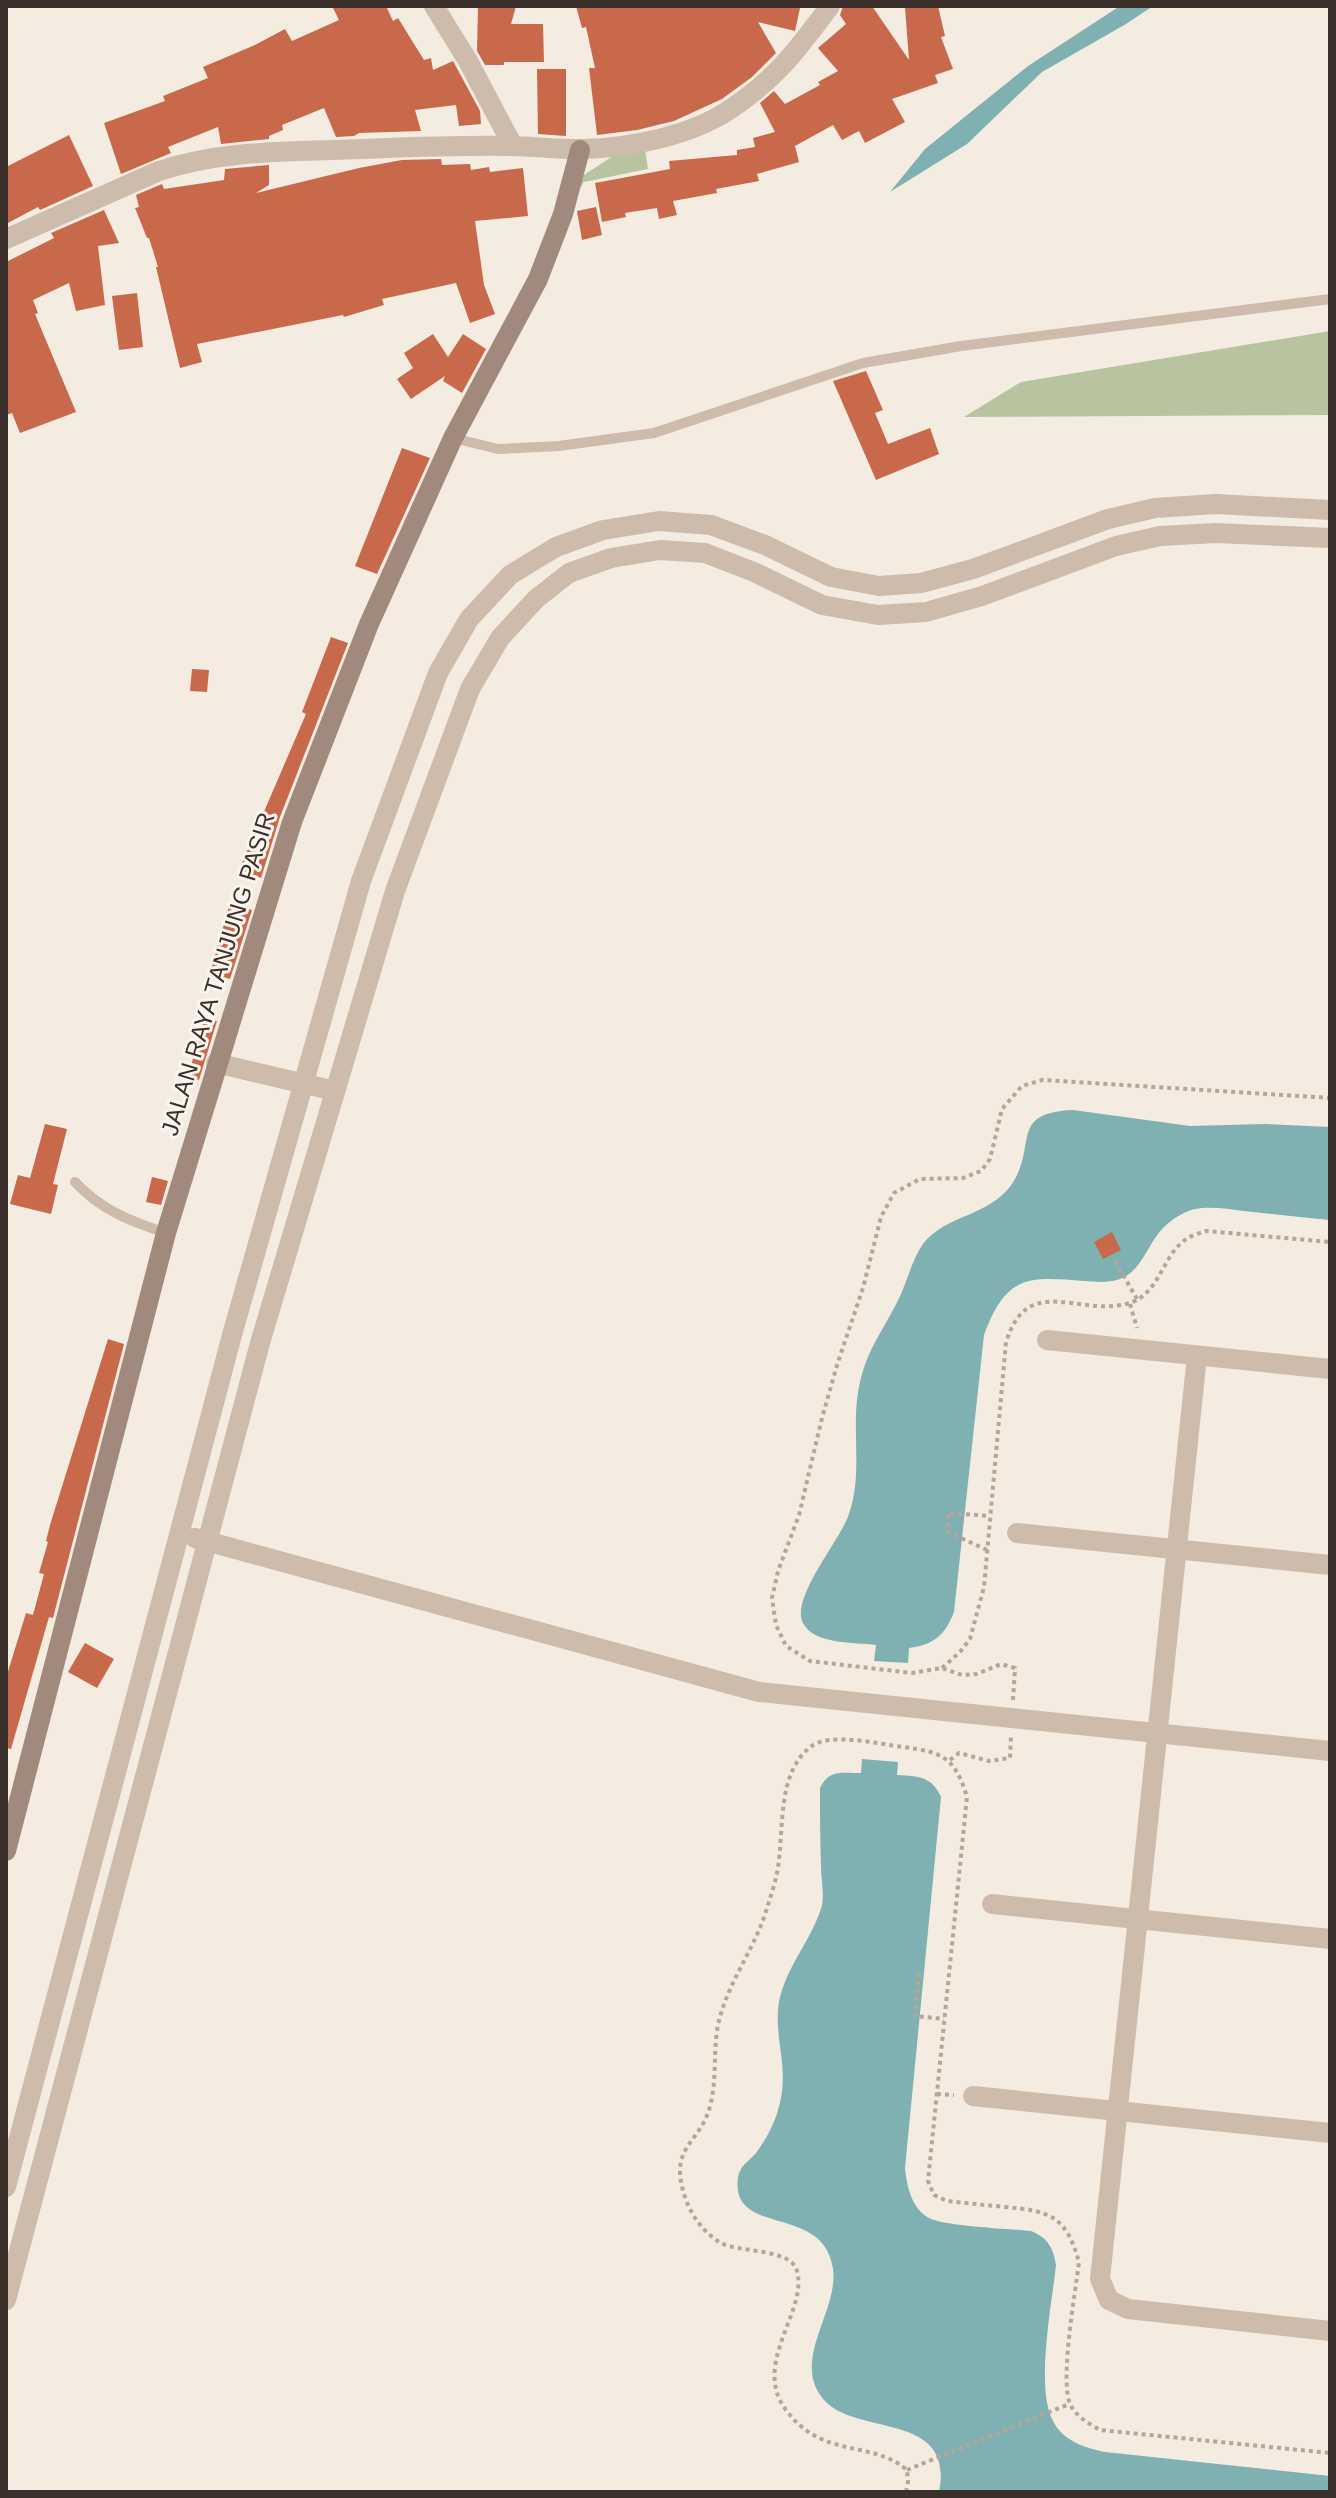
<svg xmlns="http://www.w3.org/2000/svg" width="1336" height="2498" viewBox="0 0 1336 2498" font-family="Helvetica,sans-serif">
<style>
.green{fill:#b8c4a0}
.water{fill:#7fb0b2}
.building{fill:#c8694b}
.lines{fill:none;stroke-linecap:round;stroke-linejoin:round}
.path{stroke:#b9a596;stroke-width:4;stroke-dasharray:4 4;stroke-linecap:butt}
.lane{stroke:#cdbbac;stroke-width:10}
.street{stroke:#cdbbac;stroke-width:20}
.secondary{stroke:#a18a7d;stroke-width:20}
.labels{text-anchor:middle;stroke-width:6;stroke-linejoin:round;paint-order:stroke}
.street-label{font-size:24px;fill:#3b302b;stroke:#fbf5ee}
</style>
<rect width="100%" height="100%" fill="#f4ebe1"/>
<path class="green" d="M645,149L648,169L584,182L563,214L570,184L613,156Z
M1330,331V415L964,417L1021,382Z"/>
<path class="water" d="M1120,6H1153L1126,24L1042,72L967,144L890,192L925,149L1028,66Z
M1073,1110L1190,1126L1265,1124L1330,1127V1220C1301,1217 1273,1214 1244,1211C1228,1209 1210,1206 1195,1209C1183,1212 1172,1219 1163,1228C1148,1243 1142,1271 1120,1279C1108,1283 1097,1282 1084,1281C1026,1276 1006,1276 984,1335L954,1612C945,1635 934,1645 909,1648L908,1663L874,1661L876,1645C855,1642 814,1645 803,1623C790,1598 840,1541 849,1514C862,1476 853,1438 857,1400C863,1351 882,1335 901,1294C908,1278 913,1258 923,1244C946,1214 989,1217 1012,1184C1038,1145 1008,1113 1073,1110Z
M862,1759L898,1762L897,1775C917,1776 932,1776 941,1797L905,2168C907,2186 911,2208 929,2218C943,2226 1011,2229 1031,2231C1048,2238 1053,2247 1056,2265C1052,2303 1035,2388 1053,2421C1063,2441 1085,2448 1105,2452L1330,2476V2492H939C955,2412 860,2436 826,2402C788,2363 839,2312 833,2269C825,2213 759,2230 741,2200C737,2193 736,2179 740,2171C743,2164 751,2159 756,2153C765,2141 774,2125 778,2110C791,2068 773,2040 779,2002C786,1967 810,1942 821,1909C825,1896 821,1880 821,1866C820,1840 820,1814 820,1788C829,1769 842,1773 861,1773Z"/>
<path class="building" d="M332,6H386L393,21L398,18L424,60L431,58L433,70L453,61L480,111L481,124L459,126L456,105L415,110L421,131L359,133L354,136L336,137L324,108L282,125L283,130L269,136V139L221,144L218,127L168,147L171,153L121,174L104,123L165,101L163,96L208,78L203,67L255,45L285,29L292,41L339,20Z
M478,6H516L511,24H543L544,62H504V65H485L477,51Z
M576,6H792L800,8L795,31L758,22L776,53L752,77L722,99L674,121L637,130L597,135L589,68H595L586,27L582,28Z
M843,6H872L909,60L905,7L938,6L945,36L941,37L953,69L935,75L938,83L892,99L905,122L865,143L859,131L842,140L833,125L795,146L799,162L757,174L759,181L716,189L717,193L673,201L677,215L659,219L657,208L625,213L626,217L602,222L595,183L670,169L669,161L737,155V150L755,147L753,138L775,132L760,103L774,91L785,104L820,85L818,82L838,71L818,48L846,24L840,15Z
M537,69H566V136L538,134Z
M69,135L93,186L40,210L38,207L6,224V167Z
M441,159L442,165L470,164L471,170L489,167L490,172L523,168L528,216L475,221L484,285L495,314L470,323L456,283L382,299L384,305L344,317L343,315L197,344L202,362L180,368L156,267H158L149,238H147L135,208L139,207L136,195L162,184L164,189L224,180L225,169L269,165V185L256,193L359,168L402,160Z
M596,207L602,235L582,240L577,211Z
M104,210L119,243L98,246L105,305L76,311L69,283L33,300L38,313L35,314L76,412L20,433L12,413L6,415V262L54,238L51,233Z
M137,293L143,347L119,350L112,296Z
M433,334L448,357L463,334L486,349L462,393L443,381L445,376L411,399L397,379L413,368L404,353Z
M866,371L883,410L875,413L888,444L930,428L939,454L876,480L833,381Z
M402,448L430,458L377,574L355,566Z
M331,637L348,643L280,817L261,878L239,870L306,714L302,712Z
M192,669L209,670L207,692L190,691Z
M230,903L252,910L230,979L210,973Z
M204,1018L217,1021L199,1080L188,1077Z
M45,1124L67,1129L53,1184L58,1185L51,1214L10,1204L18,1175L30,1178Z
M152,1177L168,1181L161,1205L146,1202Z
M1112,1232L1121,1250L1103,1259L1094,1242Z
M108,1339L124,1344L53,1618L49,1617L11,1749L6,1748V1678L26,1613L33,1615L44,1574L39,1573L48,1542L46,1541L50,1525Z
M85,1643L114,1659L97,1688L68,1672Z"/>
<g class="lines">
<path class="path" d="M1115,1261L1137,1299
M1130,1304L1137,1328
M987,1550L948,1532V1513L990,1516
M942,1668L960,1652L970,1639L984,1587L1006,1342C1028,1273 1077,1316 1126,1304C1161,1296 1161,1254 1188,1238C1193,1235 1200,1233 1206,1231L1330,1242
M1013,1700L1015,1668L1001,1664L977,1674L962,1675L942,1668L912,1673L810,1661L786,1646L776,1625L772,1598L778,1571L799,1515L822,1418L838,1362L863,1288L881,1217L894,1193L920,1179L963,1178L981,1171L990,1159L1002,1109L1022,1086L1042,1080L1330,1098
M950,1760L959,1753L989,1761L1010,1758L1011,1736
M919,1973L915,2016L944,2019
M937,2094L954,2095
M907,2470L1069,2404
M906,2492L908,2482L907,2470C871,2439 823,2460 786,2410C751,2363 808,2312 797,2271C791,2248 740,2253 721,2243C697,2229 682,2201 680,2173C679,2149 696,2139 705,2120C719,2090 712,2056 718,2025C727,1983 755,1949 767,1908C771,1895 776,1881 778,1867C784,1829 777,1775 809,1748C828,1731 878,1744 903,1747C942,1752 955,1757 967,1797L928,2181L934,2195L947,2201C966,2203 985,2205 1005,2207C1049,2211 1066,2215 1079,2262C1075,2294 1061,2373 1069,2401C1073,2415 1088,2423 1100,2430L1330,2453"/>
<path class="lane" d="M453,438L498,449L559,446L654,433L863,363L961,346L1330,299
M75,1182C101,1210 130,1221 166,1233"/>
<path class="street" d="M434,6L468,61L513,146
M6,239L159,171C215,152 274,152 333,150C392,148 451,145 510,146C535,146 559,150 583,149C629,148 690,136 729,110C776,79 797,50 830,6
M216,1063L335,1091
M1047,1340L1330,1369
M1197,1356L1100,2279L1109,2300L1128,2309L1330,2331
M1017,1533L1330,1565
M195,1538L759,1692L1330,1751
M992,1904L1330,1939
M973,2096L1330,2133
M6,2187L232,1335L361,881L438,673L469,619L510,575L556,547L603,530L659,521L711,525L765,545L831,577L879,586L921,583L973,569L1108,519L1155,508L1216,504L1330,510
M6,2300L260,1343L395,891L470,689L500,638L536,599L569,573L611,558L660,550L705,553L754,572L822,605L878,615L926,612L982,596L1116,546L1160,536L1216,533L1330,538"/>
<path class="secondary" d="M6,1851L166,1233L292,822L369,624L453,438L538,279L563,214L580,150"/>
</g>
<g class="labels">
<g class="street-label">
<text transform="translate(218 974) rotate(-73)" y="8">JALAN RAYA TANJUNG PASIR</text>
</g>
</g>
<rect width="1336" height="2498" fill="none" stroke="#3b302b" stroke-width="16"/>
</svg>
